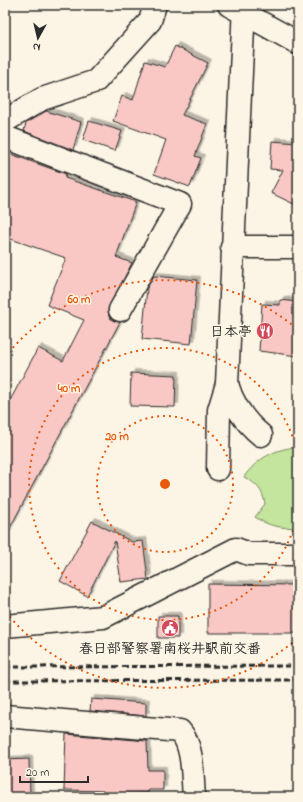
<svg xmlns="http://www.w3.org/2000/svg" width="303" height="802" viewBox="0 0 303 802" font-family="'Indie Flower','Klee One',sans-serif">
<style>
.green{fill:#c4e59d;stroke:#788864}
.building{fill:#f9c8c5;stroke:#2b2b2b;filter:url(#shadow)}
.lines{fill:none;stroke-linecap:round;stroke-linejoin:round}
.street-casing{stroke:#2b2b2b;stroke-width:25}
.secondary-casing{stroke:#2b2b2b;stroke-width:25}
.street{stroke:#fcf5e5;stroke-width:22}
.secondary{stroke:#fcf5e5;stroke-width:22}
.rail{stroke:#2b2b2b;stroke-width:3;stroke-dasharray:6 3;stroke-linecap:butt}
.ring{fill:none;stroke:#e8590c;stroke-width:2;stroke-dasharray:2 4}
.labels{text-anchor:middle;stroke-width:3;stroke-linejoin:round;paint-order:stroke}
.poi-label{font-size:14px;font-weight:bold;fill:#2b2b2b;stroke:#fcf5e5;text-anchor:end}
.centre{fill:#e8590c;stroke:#fcf5e5;stroke-width:2}
.ring-label{font-size:12px;text-anchor:middle;font-weight:bold;fill:#e8590c;stroke:#fcf5e5;stroke-width:3;stroke-linejoin:round;paint-order:stroke}
</style>
<defs>
<filter id="shadow"><feDropShadow dx="3.5" dy="-3.5" stdDeviation="0" flood-color="#0004"/></filter>
</defs>
<rect width="100%" height="100%" fill="#fcf5e5"/>
<filter id="ink" filterUnits="userSpaceOnUse"><feTurbulence type="fractalNoise" baseFrequency=".025" numOctaves="2"/><feDisplacementMap in="SourceGraphic" scale="8" xChannelSelector="R" yChannelSelector="G"/><feConvolveMatrix kernelMatrix="1 2 1 2 8 2 1 2 1" color-interpolation-filters="sRGB"/></filter>
<g filter="url(#ink)">
<path class="green" d="M298,447V527C282,529 268,526 255,517L265,504C263,490 256,483 244,477C256,459 276,448 298,447Z"/>
<path class="building" d="M175,46L208,63L182,115L207,124L195,156L201,158L190,187L154,174L166,140L113,121L122,96L133,100L145,61L165,67Z
M46,111L81,122L73,150L24,131L26,123Z
M89,121L122,131L115,151L83,140Z
M272,141L297,143L298,141V206L271,193L283,170L270,169Z
M5,152L66,174L65,178L136,202L116,257L132,263L108,310L109,317L114,321L120,322L5,537V410L38,348L63,361L84,320L47,305L66,258L5,237Z
M154,276L197,280L191,344L142,339L147,288Z
M280,300L298,302V356L259,351L262,304L280,305Z
M131,373L176,375L175,407L130,406Z
M92,521L132,542L143,541L148,579L121,582L115,541L87,596L60,581Z
M208,584L298,585V633H208Z
M158,616H178V638H158Z
M91,699L146,703V716L90,711Z
M66,734L147,741L148,770H163V790H148V793L103,794V791L64,790Z
M29,759L30,795L5,796V760Z"/>
<g class="lines">
<defs>
<path id="street" d="M229,5L298,43
M5,121L42,99L96,81L150,21L155,5
M5,137L180,204L120,310
M232,247H298
M227,384C233,405 244,421 261,435
M218,469L219,410L227,384
M5,626L103,617L236,549L249,554H298"/>
<path id="secondary" d="M227,384L244,5
M5,716L180,731C194,747 192,776 194,797"/>
</defs>
<use href="#street" class="street-casing"/>
<use href="#secondary" class="secondary-casing"/>
<use href="#street" class="street"/>
<use href="#secondary" class="secondary"/>
<path class="rail" d="M5,667L298,666
M5,681L298,680"/>
</g>
</g>
<g class="ring">
<circle cx="165" cy="484" r="68"/>
<path d="M298 513A136 136 0 1 1 298 455"/>
<path d="M297 639A204 204 0 0 1 5 611M5 357A204 204 0 0 1 297 329"/>
</g>
<defs>
<symbol id="restaurant-disc" viewBox="-11 -11 22 22"><circle r="9.5" fill="#d1495b" stroke="#fcf5e5"/><path d="M-5-6h1v4h1v-4h1v4h1v-4h1v5L-1.5 .5V6h-2V.5L-5-1ZM5-6V6H3V1.5H1.5Q1.5-4 5-6Z" fill="#fff"/></symbol>
<symbol id="civic-disc" viewBox="-11 -11 22 22"><circle r="9.5" fill="#d1495b" stroke="#fcf5e5"/><path d="M-.6-6.5H3V-4.5H.6V-3L4-1V1h2V6H-6V1h2V-1L-.6-3ZM-1.2 2.5V6h2.4V2.5Z" fill="#fff"/></symbol>
</defs>
<g fill-rule="evenodd">
<use href="#restaurant-disc" x="255" y="321" width="20" height="20"/>
<use href="#civic-disc" x="160" y="618" width="20" height="20"/>
</g>
<g class="labels">
<g class="poi-label">
<text x="252" y="336">日本亭</text>
<text x="170" y="653" text-anchor="middle">春日部警察署南桜井駅前交番</text>
</g>
</g>
<circle cx="165" cy="484" r="6" class="centre"/>
<g class="ring-label">
<text x="79" y="303">60 m</text>
<text x="69" y="392">40 m</text>
<text x="117" y="440">20 m</text>
</g>
<rect width="303" height="802" fill="none" stroke="#fcf5e5" stroke-width="20"/>
<rect x="10" y="10" width="283" height="782" fill="none" stroke="#2b2b2b" stroke-width="1.5" filter="url(#ink)"/>
<g transform="translate(38 38) rotate(188)" stroke="#fcf5e5" stroke-width="3" paint-order="stroke">
<path d="M0-3L7 15L0 10L-7 15Z" fill="#2b2b2b"/>
<text y="-6" font-size="11" font-weight="bold" text-anchor="middle" fill="#2b2b2b">N</text>
</g>
<path d="M20 776v6h68v-6" fill="none" stroke="#2b2b2b" stroke-width="2"/>
<text x="26" y="776" font-size="12" fill="#2b2b2b" stroke="#fcf5e5" stroke-width="3" paint-order="stroke">20 m</text>
</svg>
